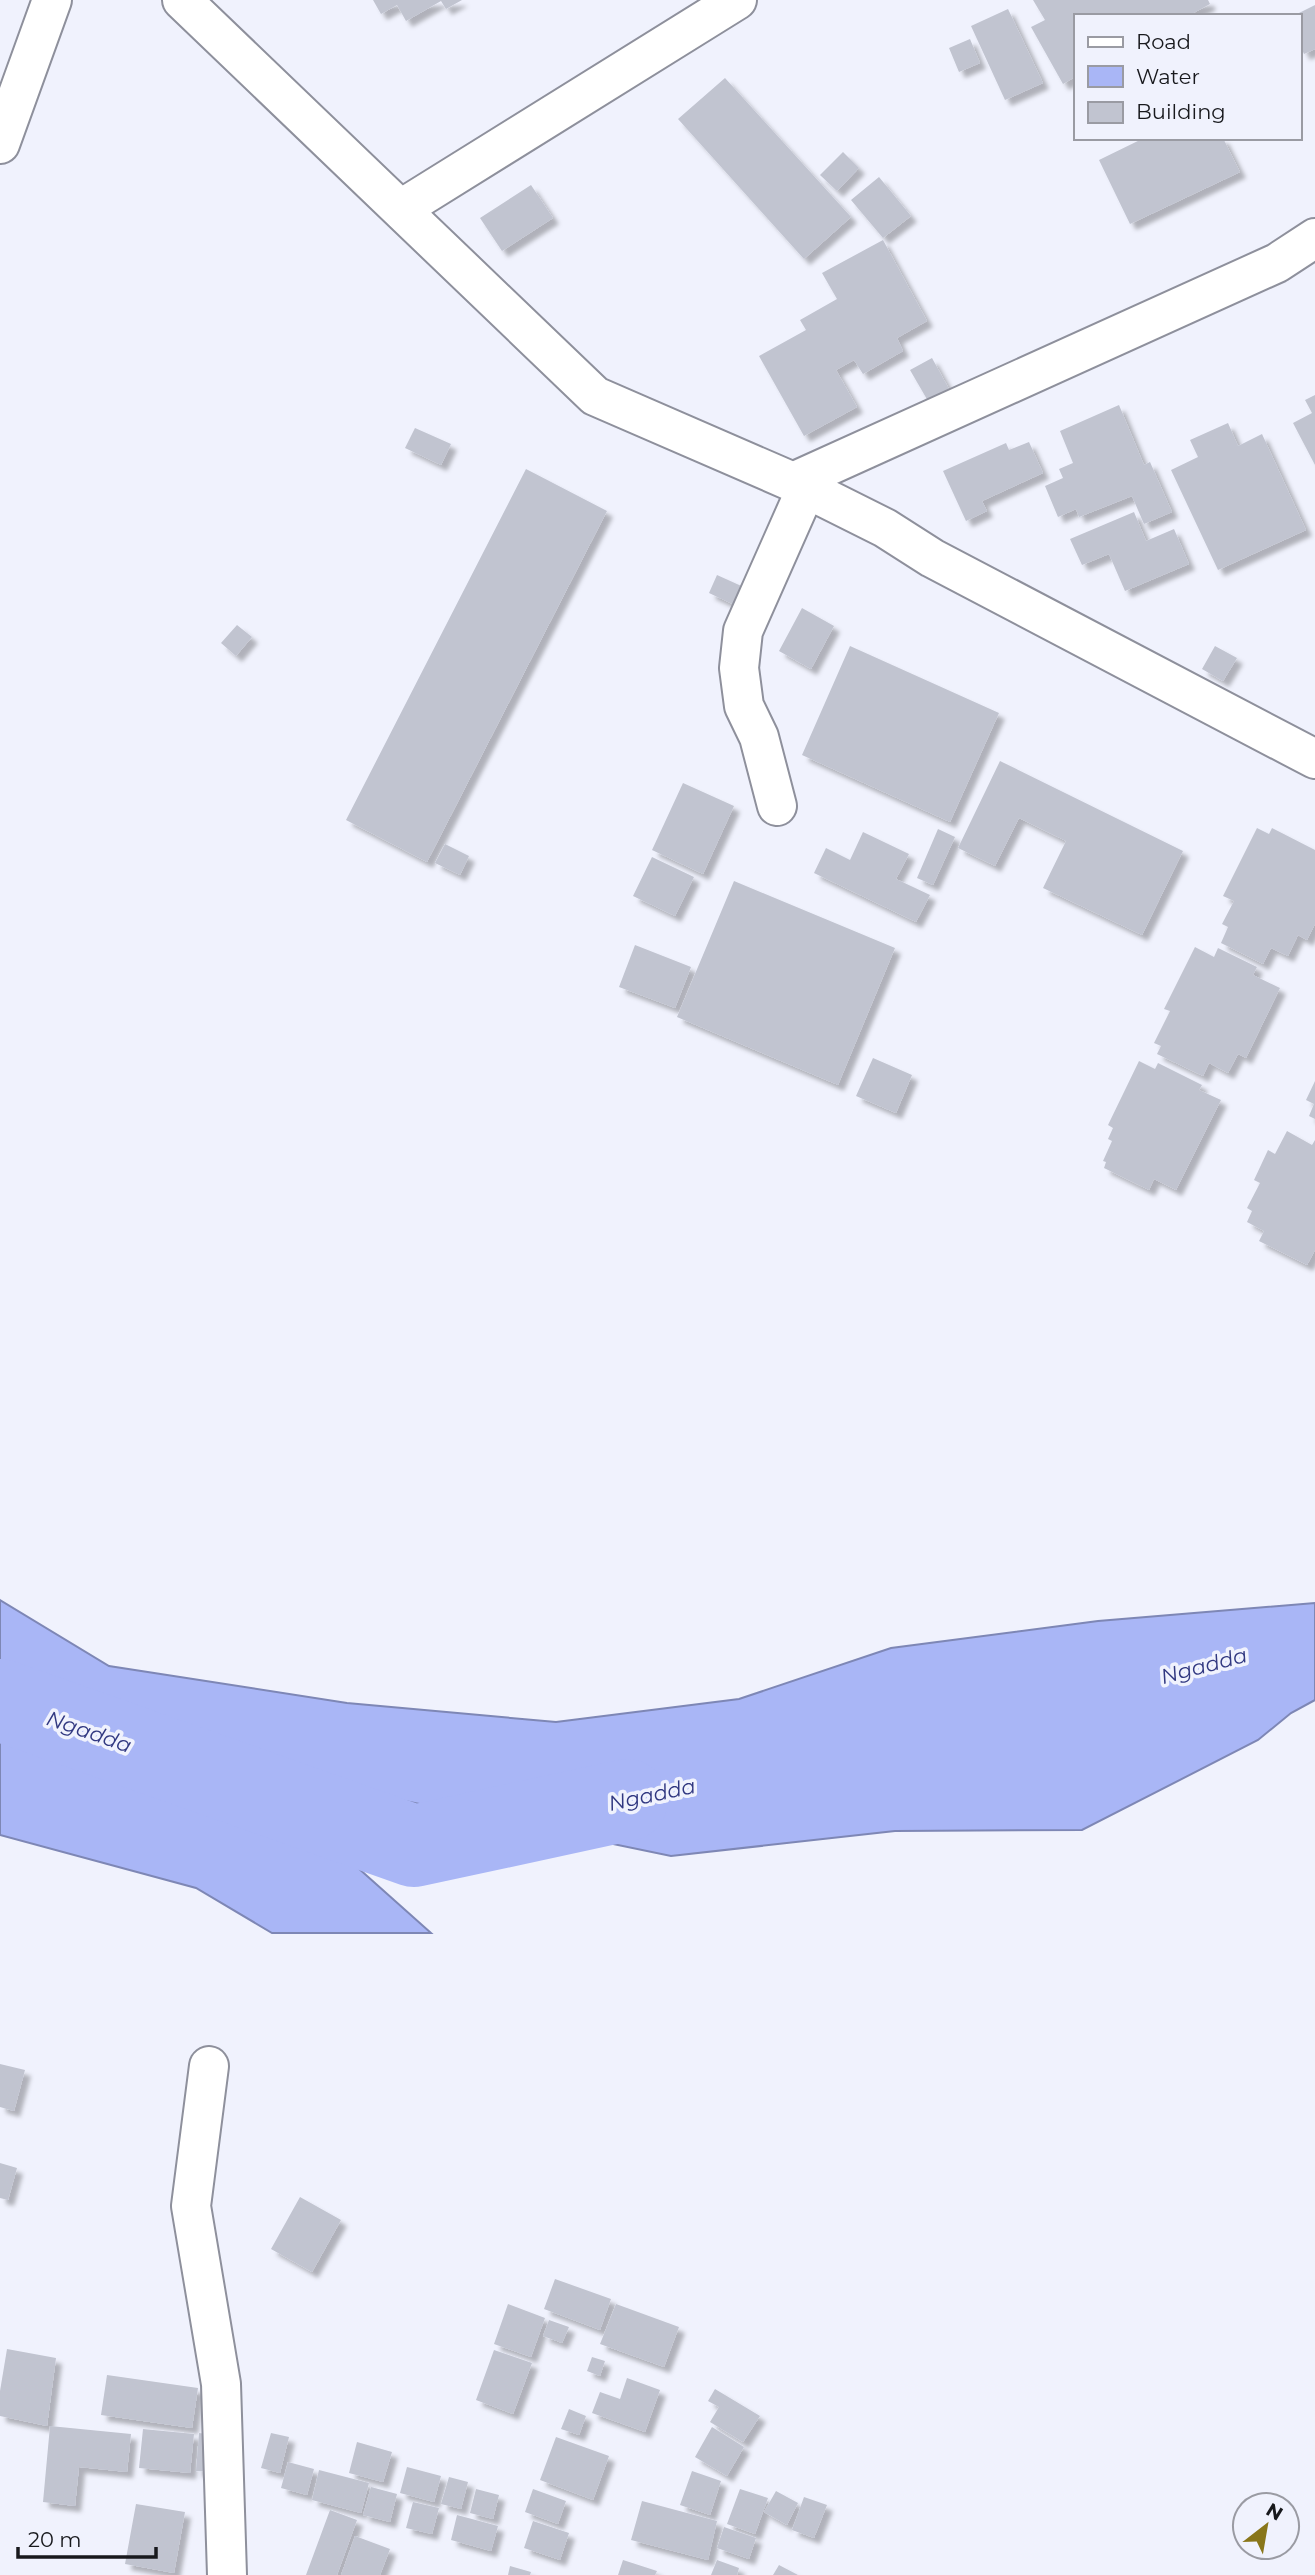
<svg xmlns="http://www.w3.org/2000/svg" width="1315" height="2575" viewBox="0 0 1315 2575" font-family="Montserrat,sans-serif">
<style>
.water{fill:#a9b6f6;stroke:#7e87b5;stroke-width:2}
.lines{fill:none;stroke-linecap:round;stroke-linejoin:round}
.river{stroke:#a9b6f6;stroke-width:82}
.building{fill:#c1c4d0;filter:url(#shadow)}
.minor-casing{stroke:#8e909c;stroke-width:42}
.minor{stroke:#fff;stroke-width:38}
.labels{text-anchor:middle;stroke-width:7;stroke-linejoin:round;paint-order:stroke}
.water-label{font-size:21px;font-style:italic;fill:#313881;stroke:#f0f2fd}
</style>
<defs>
<filter id="shadow"><feDropShadow dx="6" dy="6" stdDeviation="2" flood-color="#0004"/></filter>
</defs>
<rect width="100%" height="100%" fill="#f0f2fd"/>
<path class="water" d="M0,1600L109,1666L347,1703L556,1722L739,1699L891,1648L1098,1621L1315,1603V1700L1291,1713L1258,1740L1082,1830L895,1831L671,1856L246,1768L431,1933H272L196,1888L0,1835Z"/>
<g class="lines">
<path class="river" d="M0,1700L414,1846L627,1800"/>
</g>
<path class="building" d="M373,0H462L446,9L441,1L406,21L397,5L381,14Z
M1033,0H1208L1210,4L1188,16H1075V77L1063,84L1031,27L1045,20Z
M1315,5V49L1304,54L1299,43V16H1293Z
M1008,9L1043,83L1005,100L971,26Z
M970,39L980,63L959,72L949,48Z
M725,78L851,217L804,259L678,119Z
M1144,138H1223L1240,172L1130,224L1099,160Z
M843,152L859,168L837,191L820,175Z
M879,177L911,216L883,238L851,200Z
M531,185L553,218L502,251L480,218Z
M883,240L927,321L897,338L903,351L863,374L854,360L836,370L857,407L804,436L759,356L806,330L800,320L837,299L822,273Z
M932,358L949,389L928,401L910,370Z
M1315,395V465L1293,423L1312,413L1305,400Z
M1119,405L1144,465L1150,462L1172,512L1144,524L1132,496L1079,517L1076,509L1058,517L1045,486L1063,478L1059,469L1073,463L1060,431Z
M1228,423L1238,446L1262,434L1306,530L1218,570L1171,470L1198,457L1190,440Z
M415,428L451,444L441,465L405,448Z
M1029,442L1043,473L982,501L987,511L966,521L943,471L1006,443L1009,450Z
M526,469L607,511L427,862L346,820Z
M1134,512L1146,541L1174,529L1189,564L1125,591L1109,554L1082,565L1070,539Z
M717,575L748,589L739,607L709,593Z
M802,608L834,626L811,669L779,651Z
M237,625L252,637L236,656L221,643Z
M850,646L999,713L950,822L802,755Z
M1215,646L1237,658L1223,681L1202,669Z
M1000,761L1183,851L1142,935L1043,888L1066,841L1019,818L995,866L958,848Z
M683,783L734,806L703,874L652,850Z
M1257,828L1269,834L1272,828L1315,850V924L1307,940L1298,935L1288,956L1271,948L1263,964L1221,943L1228,927L1222,924L1234,901L1223,896Z
M938,829L955,837L933,885L917,878Z
M863,832L909,854L896,879L930,895L916,922L814,873L826,848L850,860Z
M445,844L469,856L460,875L435,863Z
M652,857L694,877L675,916L633,896Z
M734,881L895,948L838,1085L677,1017Z
M635,945L691,967L675,1008L619,987Z
M1195,947L1214,957L1218,948L1257,967L1253,975L1280,988L1246,1058L1238,1054L1228,1073L1209,1063L1203,1076L1157,1054L1161,1046L1154,1043L1170,1011L1164,1009Z
M873,1058L912,1075L896,1113L856,1096Z
M1139,1061L1155,1069L1158,1063L1202,1085L1199,1090L1221,1100L1176,1190L1154,1179L1149,1190L1104,1168L1106,1162L1103,1161L1112,1141L1108,1139L1113,1128L1108,1125Z
M1315,1081V1119L1309,1116L1314,1104L1306,1100Z
M1287,1131L1312,1145L1315,1140V1250L1307,1265L1259,1241L1264,1231L1247,1222L1252,1211L1247,1208L1260,1183L1254,1180L1268,1150L1275,1154Z
M0,2064L25,2070L14,2111L0,2107Z
M0,2163L17,2168L8,2200L0,2198Z
M300,2197L341,2220L312,2272L271,2249Z
M555,2279L611,2299L600,2330L544,2309Z
M508,2304L545,2318L531,2357L494,2344Z
M616,2304L679,2327L664,2367L600,2344Z
M549,2320L569,2327L562,2343L543,2336Z
M7,2349L56,2358L47,2426L0,2416V2391Z
M494,2350L532,2363L513,2414L476,2400Z
M592,2357L605,2361L600,2376L587,2371Z
M107,2375L198,2388L192,2428L101,2415Z
M627,2378L660,2390L645,2432L592,2413L600,2392L620,2399Z
M715,2389L760,2416L743,2442L710,2422L719,2407L708,2401Z
M569,2409L586,2416L579,2435L561,2429Z
M50,2426L131,2434L127,2472L79,2467L75,2506L43,2502Z
M712,2427L744,2447L727,2476L695,2457Z
M143,2429L194,2434L190,2473L139,2468Z
M199,2433L216,2435L213,2472L196,2471Z
M271,2433L289,2437L280,2473L261,2468Z
M556,2437L609,2456L593,2500L540,2480Z
M357,2442L392,2452L383,2482L349,2473Z
M288,2462L314,2469L307,2495L281,2488Z
M407,2467L441,2476L434,2502L400,2493Z
M319,2470L369,2483L361,2513L312,2500Z
M692,2471L721,2481L710,2515L680,2505Z
M449,2477L468,2482L461,2509L441,2504Z
M371,2487L397,2494L390,2522L363,2515Z
M476,2489L499,2495L493,2519L470,2513Z
M533,2489L566,2501L558,2524L525,2512Z
M740,2489L768,2498L755,2534L727,2524Z
M776,2491L798,2503L787,2525L764,2512Z
M804,2497L827,2505L814,2538L792,2530Z
M642,2501L717,2521L708,2560L631,2540Z
M413,2502L439,2508L432,2534L406,2528Z
M136,2504L185,2512L174,2573L125,2564Z
M330,2510L357,2520L337,2575H306Z
M457,2515L498,2526L491,2551L451,2540Z
M533,2521L569,2533L560,2560L524,2548Z
M724,2527L756,2538L749,2559L717,2548Z
M355,2536L390,2549L380,2575H341Z
M623,2560L657,2571L655,2575H618Z
M717,2560L739,2568L737,2575H711Z
M779,2565L798,2575H773Z
M510,2566L531,2572L530,2575H508Z"/>
<g class="lines">
<defs>
<path id="minor" d="M182,0L595,396L793,482L885,528L932,558L1315,759
M0,144L52,0
M401,209L737,0
M793,482L1277,263L1315,238
M777,806L759,737L744,706L739,668L743,631L806,489
M209,2066L191,2206L221,2384L227,2575"/>
</defs>
<use href="#minor" class="minor-casing"/>
<use href="#minor" class="minor"/>
</g>
<g class="labels">
<g class="water-label">
<text transform="translate(1204 1666) rotate(-15)" y="7">Ngadda</text>
<text transform="translate(89 1732) rotate(19)" y="7">Ngadda</text>
<text transform="translate(652 1795) rotate(-12)" y="7">Ngadda</text>
</g>
</g>
<rect x="1074" y="14" width="228" height="126" fill="#f0f2fd" stroke="#9a9ba3" stroke-width="2"/>
<rect x="1088" y="37" width="35" height="10" fill="#ffffff" stroke="#9a9ba3" stroke-width="2"/>
<text x="1136" y="49" font-size="21" fill="#18191d">Road</text>
<rect x="1088" y="66" width="35" height="21" fill="#a9b6f6" stroke="#9a9ba3" stroke-width="2"/>
<text x="1136" y="84" font-size="21" fill="#18191d">Water</text>
<rect x="1088" y="102" width="35" height="21" fill="#c1c4d0" stroke="#9a9ba3" stroke-width="2"/>
<text x="1136" y="119" font-size="21" fill="#18191d">Building</text>
<g transform="translate(1266 2526) rotate(31)"><circle r="33" fill="#f0f2fd" stroke="#9a9ba3" stroke-width="2"/>
<path d="M0-5L12 26L0 18L-12 26Z" fill="#89761a"/>
<text y="-10" font-size="19" font-weight="bold" text-anchor="middle" fill="#18191d">N</text>
</g>
<path d="M18 2547v10h138v-10" fill="none" stroke="#18191d" stroke-width="3.5"/>
<text x="28" y="2547" font-size="21" fill="#18191d" stroke="#f0f2fd" stroke-width="5" paint-order="stroke">20 m</text>
</svg>
